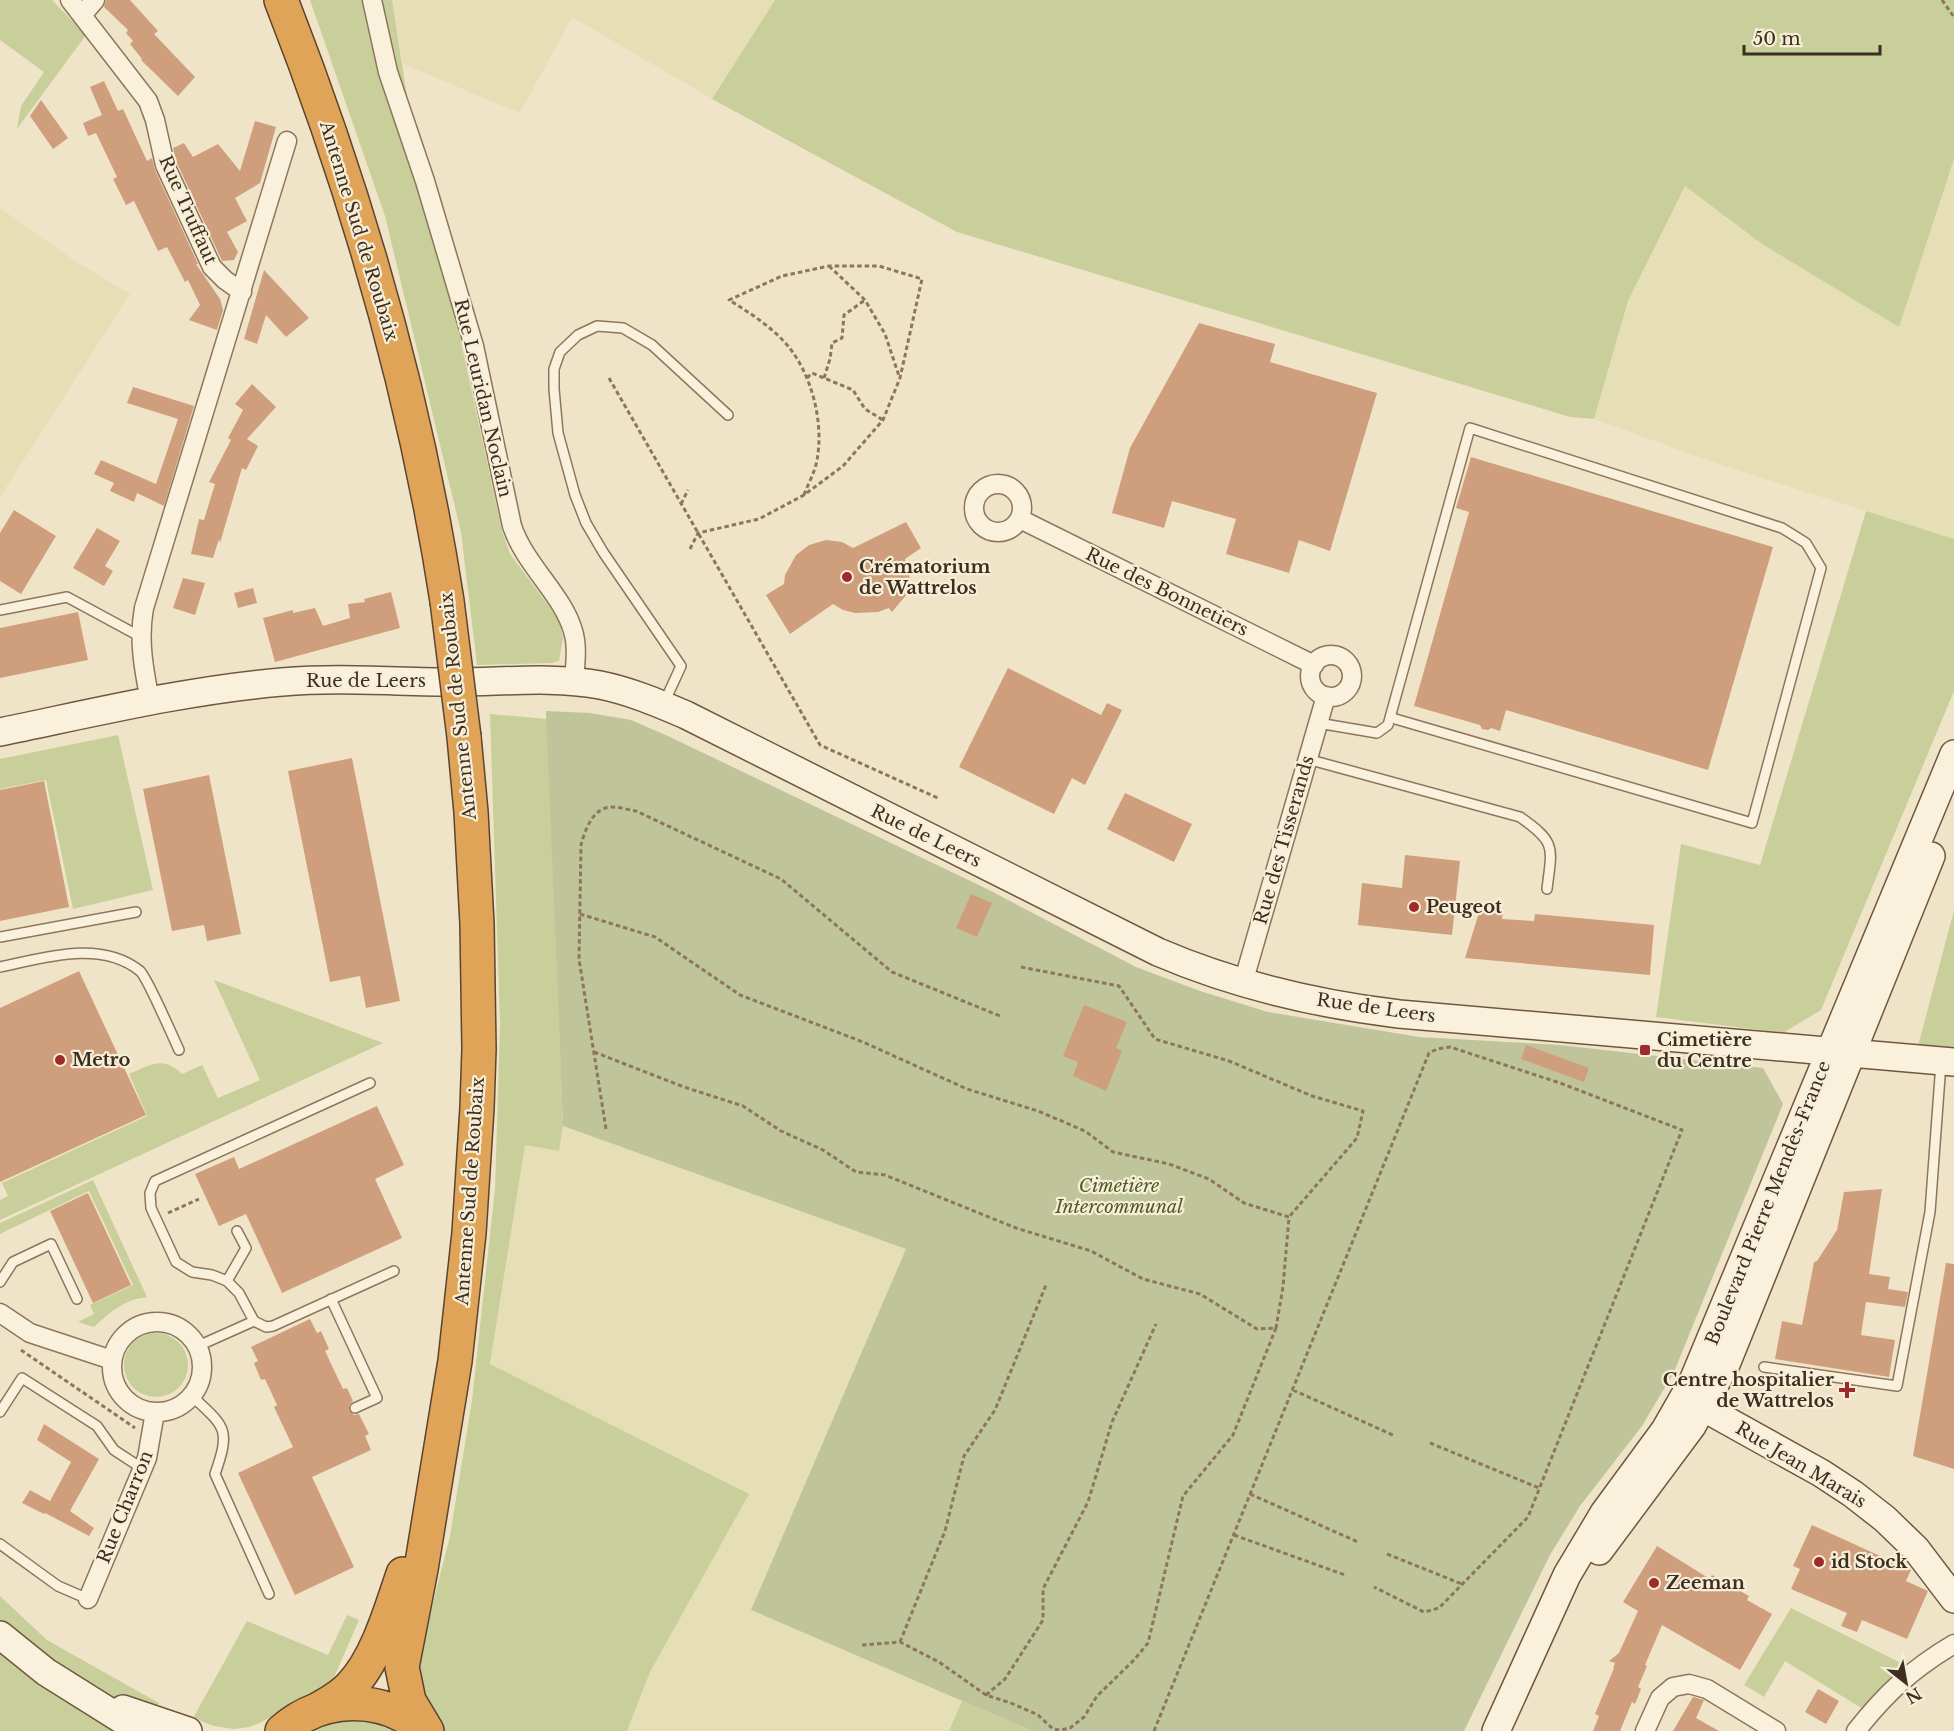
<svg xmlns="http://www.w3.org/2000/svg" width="1954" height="1731" viewBox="0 0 1954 1731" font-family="'Libre Baskerville',serif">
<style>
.farmland{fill:#e6deb5}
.green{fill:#c9cf9b}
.cemetery{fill:#bfc49a}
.building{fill:#cf9f7d}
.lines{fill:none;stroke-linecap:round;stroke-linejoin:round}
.lane-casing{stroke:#8d765c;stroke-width:12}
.street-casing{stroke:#8d765c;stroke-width:21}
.secondary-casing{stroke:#6f573f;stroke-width:30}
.highway-casing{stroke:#5b4430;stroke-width:36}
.path{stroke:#8d765c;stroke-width:3;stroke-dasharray:4.5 3;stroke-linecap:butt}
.lane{stroke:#faf1dc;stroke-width:9}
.street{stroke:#faf1dc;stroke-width:18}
.secondary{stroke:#faf1dc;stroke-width:27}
.highway{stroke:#e0a458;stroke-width:33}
.highway-bridge-casing{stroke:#5b4430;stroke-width:36;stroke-linecap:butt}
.highway-bridge{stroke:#e0a458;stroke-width:33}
.poi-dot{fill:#9e2a2b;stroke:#f7eed8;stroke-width:2}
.labels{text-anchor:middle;stroke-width:4.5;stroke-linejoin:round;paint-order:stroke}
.street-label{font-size:18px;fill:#3d2e20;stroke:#f7eed8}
.poi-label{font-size:18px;font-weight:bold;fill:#3d2e20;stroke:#f7eed8;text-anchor:start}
.park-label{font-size:18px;font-style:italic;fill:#4d5a26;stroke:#f7eed8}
</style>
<rect width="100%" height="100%" fill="#f0e4c8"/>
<path class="farmland" d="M392,0H775L712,99L572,17L520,113L403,64Z
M1954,159V539L1715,463L1594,419L1628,301L1685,185L1762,244L1899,326Z
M0,208L75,261L130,294L0,497Z
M563,1126L907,1249L751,1610L962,1701L949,1731H627L650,1672L490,1365L525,1145L559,1151Z"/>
<path class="green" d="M0,0H52L86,35L17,129L21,106L44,72L0,40Z
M310,0H392L426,218L458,328L502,531L510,554L560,621L563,638L559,661L552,663L477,665L461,532L385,216Z
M775,0H1954V159L1899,327L1762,244L1685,186L1628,301L1594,419L1570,417L957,232L712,99Z
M1866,511L1954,539V691L1821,1010L1783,1033L1656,1017L1681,844L1760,865Z
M490,714L547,719L563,1126L559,1151L525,1145L490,1364L749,1494L650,1672L627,1731H444L425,1707L416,1670L450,1536L472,1400L495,1189L500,1024Z
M118,735L153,890L73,909L46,780L0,789V759Z
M1954,910V1052L1917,1050Z
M214,980L383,1043L0,1220V1200L8,1196L2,1183L147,1116L129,1074C150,1065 163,1055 182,1074L202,1065L218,1098L260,1080Z
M93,1180L147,1297C124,1300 110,1312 94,1327L78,1322L94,1314L90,1305L133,1285L89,1191L0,1234V1223Z
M124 1365a32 32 0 1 1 64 0a32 32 0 1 1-64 0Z
M0,1596L47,1640L159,1703L138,1731H0Z
M1791,1608L1909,1667L1886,1682L1863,1709L1785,1661L1764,1697L1744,1685Z
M347,1615L359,1620L332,1682L304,1700L283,1709L262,1722L249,1727L234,1729L214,1726L193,1718L247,1621L328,1655Z
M962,1701L1032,1731H949Z
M352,1716L406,1731H304Z"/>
<path class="cemetery" d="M546,711L590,713L631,720L668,736L989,890L1136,967L1200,991L1268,1012L1419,1037L1560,1045L1763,1068L1783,1104L1674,1372L1642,1426L1580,1506L1550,1555L1464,1731H1032L751,1610L906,1249L563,1126Z"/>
<path class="building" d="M106,0H130L158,31L154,34L195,77L178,96L141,60L142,59L130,44L133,41L126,33L128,30L104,7Z
M104,81L118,111L123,109L147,161L152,158L155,170L198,264H196L220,299L223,310L217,330L189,320L200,305L188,280L185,282L167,247L158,251L134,201L126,205L113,179L117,177L96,133L88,136L83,123L102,115L90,87Z
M41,100L68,138L53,149L30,116Z
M255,121L276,127L260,183L235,198L247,221L227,232L238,252L234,260L222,261L176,161L173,148L184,143L193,157L218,144L240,171Z
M264,270L309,318L286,337L266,315L257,344L244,339Z
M1199,323L1275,344L1270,362L1377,393L1330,551L1299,540L1289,573L1226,554L1236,519L1172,501L1164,528L1112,513L1130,448Z
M252,384L276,407L247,439L258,446L246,470L242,468L220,543L219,539L213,558L191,554L199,519L204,520L215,484L209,482L231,440L228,438L243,410L235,404Z
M133,387L194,406L164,506L137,493L134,502L110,491L114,483L94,474L101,460L156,484L178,419L127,403Z
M1471,457L1773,547L1708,770L1506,710L1500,731L1491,728L1488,730L1482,729L1480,725L1414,706L1469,512L1456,508Z
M14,510L56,536L21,594L0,581V533Z
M906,522L921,548L905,559L910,579L908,593L892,612L889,608L878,612L855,613L843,610L833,604L790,634L766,595L784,584L785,575L796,555L809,545L826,540L842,542L853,548Z
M97,528L120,541L105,566L113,571L104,586L73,568Z
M183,578L205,583L195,615L173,608Z
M253,588L257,603L238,608L234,593Z
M391,592L400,628L275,662L263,618L293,610V613L315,608L323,626L350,618L348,604L365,602L364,599Z
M78,612L88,660L0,678V628Z
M1008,668L1101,715L1107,703L1122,710L1085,785L1072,778L1054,814L959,767Z
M352,758L400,1001L366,1008L360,976L330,982L288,771Z
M209,775L241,934L207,941L204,925L172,931L143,789Z
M44,781L69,907L0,921V790Z
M1125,793L1192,824L1174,862L1107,829Z
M1405,855L1460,861L1452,935L1358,925L1362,883L1402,888Z
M971,894L992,903L977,937L956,928Z
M1480,909L1503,911L1502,919L1534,921L1535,914L1654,925L1650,975L1465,958Z
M79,971L146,1115L0,1182V1008Z
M1084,1005L1127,1022L1116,1048L1122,1051L1106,1091L1073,1076L1078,1062L1063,1056Z
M1526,1045L1589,1068L1584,1082L1521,1059Z
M377,1106L404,1165L375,1179L402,1238L282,1293L246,1214L219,1226L195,1174L234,1157L239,1169Z
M1882,1189L1869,1274L1890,1277L1888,1289L1908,1292L1905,1307L1866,1302L1861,1335L1895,1340L1889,1377L1775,1359L1782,1321L1802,1325L1814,1262L1817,1261L1837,1230L1844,1192Z
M88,1193L131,1285L93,1303L50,1211Z
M1946,1263L1954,1264V1469L1913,1456Z
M310,1319L317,1333L321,1331L329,1349L325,1351L343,1389L347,1388L353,1401L349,1405V1410L354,1415L359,1414L369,1434L365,1436L371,1450L312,1477L354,1567L295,1595L238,1473L293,1447L274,1407L277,1405L265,1379L261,1380L254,1363L258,1361L251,1347Z
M44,1424L99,1459L70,1511L94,1528L89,1536L45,1513L44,1514L22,1503L30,1490L50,1501L71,1462L37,1440Z
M1812,1525L1911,1570L1906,1581L1928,1591L1907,1639L1862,1620L1857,1632L1841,1626L1847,1613L1791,1589L1800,1569L1793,1566Z
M1657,1546L1710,1579L1712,1575L1749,1596L1747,1600L1772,1614L1740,1670L1662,1625L1645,1665L1647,1666L1638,1687L1641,1689L1635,1704L1632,1702L1620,1731H1593L1599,1716L1595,1714L1614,1668H1613L1615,1663L1609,1661L1619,1653L1638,1611L1623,1602Z
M1818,1689L1839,1701L1826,1724L1805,1712Z
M1693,1697L1704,1700L1696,1718L1719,1731H1673Z"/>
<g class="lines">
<defs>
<path id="lane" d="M0,610L67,597L141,637
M664,703L681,666L603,552L586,523L575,495L558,433L554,389V369L560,352L578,335L597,326L623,328L652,345L728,415
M1318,723L1377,733L1388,725L1470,428L1782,528L1806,543L1821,568L1752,823L1392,718
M1307,759L1520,817C1557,843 1552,847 1547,889
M0,937L136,912
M0,967C43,958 101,939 140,971C147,977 173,1037 179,1050
M227,1281L246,1248L237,1231
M0,1282L13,1262L51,1244L77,1299
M331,1299L377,1398L355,1408
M254,1321L266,1327L273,1326L394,1271
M198,1346L254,1321L239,1293L227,1281L212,1275L192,1272L176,1262L151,1208L150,1193L155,1181L370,1083
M1764,1367L1897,1386L1930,1212L1941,1063
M192,1396C225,1427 231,1428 215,1474L269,1594
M0,1412L22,1378L97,1426L114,1450L143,1469
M0,1544L58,1586L88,1599"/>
<path id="street" d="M70,0L148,101L155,120L165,165L212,267L225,280L242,292
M372,0L388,72L425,181L474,346L512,526C525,565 563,595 573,631C578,647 575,665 574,682
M82,15L95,0
M974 508a24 24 0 1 1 48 0a24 24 0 1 1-48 0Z
M1020,519L1314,665
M1310 676a21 21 0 1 1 42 0a21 21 0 1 1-42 0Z
M150,701C144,670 138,640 144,608L287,141
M1243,983L1326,696
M0,1313L30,1333L112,1360
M112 1367a45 45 0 1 1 90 0a45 45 0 1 1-90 0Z
M88,1599L147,1458L155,1412
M1645,1731L1660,1698L1673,1687L1689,1684L1707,1689L1776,1731
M1856,1731C1886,1693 1912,1669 1954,1644"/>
<path id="secondary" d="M0,732C93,713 187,690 282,682C340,677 397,682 455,682C503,682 552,676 600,685C630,691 658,703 686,715L1158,952C1235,985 1316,1004 1399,1014L1954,1062
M1688,1399L1821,1473L1853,1494L1885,1519L1916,1549L1954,1599
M1599,1551L1692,1426L1727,1362L1931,856
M0,1635L46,1672L140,1731
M123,1709L188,1731
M1496,1731L1567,1575L1604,1513L1665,1430L1693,1381L1954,754"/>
<path id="highway" d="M281,0C357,194 415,394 447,601
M317,1710C329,1703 341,1697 351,1686C377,1659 391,1609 403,1574
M282,1731C323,1695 383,1694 424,1730
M427,1731L409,1701L402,1667L421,1569L455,1361L469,1233L477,1108L479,1049L477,924L471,812L464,737"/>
</defs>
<use href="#lane" class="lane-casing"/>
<use href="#street" class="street-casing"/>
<use href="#secondary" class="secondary-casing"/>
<use href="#highway" class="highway-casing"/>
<path class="path" d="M1942,0L1954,17
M829,266L865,300L885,334L899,376
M609,378L820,745L940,799
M807,378L812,373L853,390L865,409L883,420
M824,378L830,359L832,343L842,338L844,315L865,300
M681,504L688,490
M690,549L698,533L759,519L804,495L843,466L883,420L900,378L922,279L879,266H829L782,276L729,300C750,313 772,327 788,346C812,375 824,423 817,460C815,472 808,484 804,495
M580,914L655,937L740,995L863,1042L967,1089L1038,1111L1085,1131L1113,1152L1169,1164L1209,1179L1244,1203L1289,1217L1283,1287L1276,1328
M1021,967L1119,986L1155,1039L1229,1061L1312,1096L1363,1111L1357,1138L1289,1217
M594,1052L684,1087L743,1106L781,1131L823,1150L856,1172L885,1175L1016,1228L1091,1251L1143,1279L1200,1294L1257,1329L1276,1328L1233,1435L1183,1496L1148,1643L1134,1660L1097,1696L1084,1717L1070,1728L1060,1730L1053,1729L1038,1715L1011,1703L986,1695L939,1662L900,1642L862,1645
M606,1129L579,959L581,845C585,830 593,807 612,807C620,807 629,810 636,811L781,879L892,972L1000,1016
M168,1213L199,1199
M21,1350L135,1428
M1293,1390L1395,1436
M1430,1443L1539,1488
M1250,1494L1358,1542
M1234,1535L1345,1575
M1387,1554L1462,1584
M900,1642L945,1531L964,1456L995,1410L1046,1285
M986,1695L1005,1679L1043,1620V1589L1088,1502L1112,1422L1156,1324
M1154,1731L1429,1053L1437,1049L1450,1047L1560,1083L1682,1130L1528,1517L1439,1608L1424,1612L1374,1587"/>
<use href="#lane" class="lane"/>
<use href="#street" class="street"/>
<use href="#secondary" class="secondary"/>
<use href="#highway" class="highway"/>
<defs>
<path id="highway-bridge" d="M447,601L464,737"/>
</defs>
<use href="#highway-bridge" class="highway-bridge-casing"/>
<use href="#highway-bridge" class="highway-bridge"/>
</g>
<g class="poi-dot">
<circle cx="847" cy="577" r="6"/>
<circle cx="1414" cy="907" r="6"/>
<rect x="1639" y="1044" width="12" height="12" rx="3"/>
<circle cx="60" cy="1060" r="6"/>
<path d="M1844 1381h6v6h6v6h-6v6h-6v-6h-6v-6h6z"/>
<circle cx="1819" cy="1562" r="6"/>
<circle cx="1654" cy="1583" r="6"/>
</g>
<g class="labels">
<g class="street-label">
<text transform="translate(188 210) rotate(66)" y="6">Rue Truffaut</text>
<text transform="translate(359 231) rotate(73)" y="6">Antenne Sud de Roubaix</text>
<text transform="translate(483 398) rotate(77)" y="6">Rue Leuridan Noclain</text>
<text transform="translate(1167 592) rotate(26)" y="6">Rue des Bonnetiers</text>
<text x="366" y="687">Rue de Leers</text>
<text transform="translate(458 706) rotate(-96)" y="6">Antenne Sud de Roubaix</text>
<text transform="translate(926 836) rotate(26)" y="6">Rue de Leers</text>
<text transform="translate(1284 840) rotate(-74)" y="6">Rue des Tisserands</text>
<text transform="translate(1376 1008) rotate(8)" y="6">Rue de Leers</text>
<text transform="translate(470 1191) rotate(-86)" y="6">Antenne Sud de Roubaix</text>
<text transform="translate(1768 1203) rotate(-68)" y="6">Boulevard Pierre Mendès-France</text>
<text transform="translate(1801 1465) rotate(31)" y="6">Rue Jean Marais</text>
<text transform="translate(125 1507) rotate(-68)" y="6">Rue Charron</text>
</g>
<g class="poi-label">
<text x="859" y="573">Crématorium<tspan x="859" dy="21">de Wattrelos</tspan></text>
<text x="1426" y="913">Peugeot</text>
<text x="1657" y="1046">Cimetière<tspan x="1657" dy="21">du Centre</tspan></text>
<text x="72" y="1066">Metro</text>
<text x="1834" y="1386" text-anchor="end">Centre hospitalier<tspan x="1834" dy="21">de Wattrelos</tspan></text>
<text x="1831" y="1568">id Stock</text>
<text x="1666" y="1589">Zeeman</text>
</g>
<g class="park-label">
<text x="1119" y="1192">Cimetière<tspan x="1119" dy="21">Intercommunal</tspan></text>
</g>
</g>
<g transform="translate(1906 1683) rotate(149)" stroke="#f7eed8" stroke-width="4.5" paint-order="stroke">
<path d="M0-4.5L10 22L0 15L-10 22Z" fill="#3d2e20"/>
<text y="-9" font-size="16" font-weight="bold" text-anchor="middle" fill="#3d2e20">N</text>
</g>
<path d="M1744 45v9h136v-9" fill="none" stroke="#3d2e20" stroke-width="3"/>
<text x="1753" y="45" font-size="18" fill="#3d2e20" stroke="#f7eed8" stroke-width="4.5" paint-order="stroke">50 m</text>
</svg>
